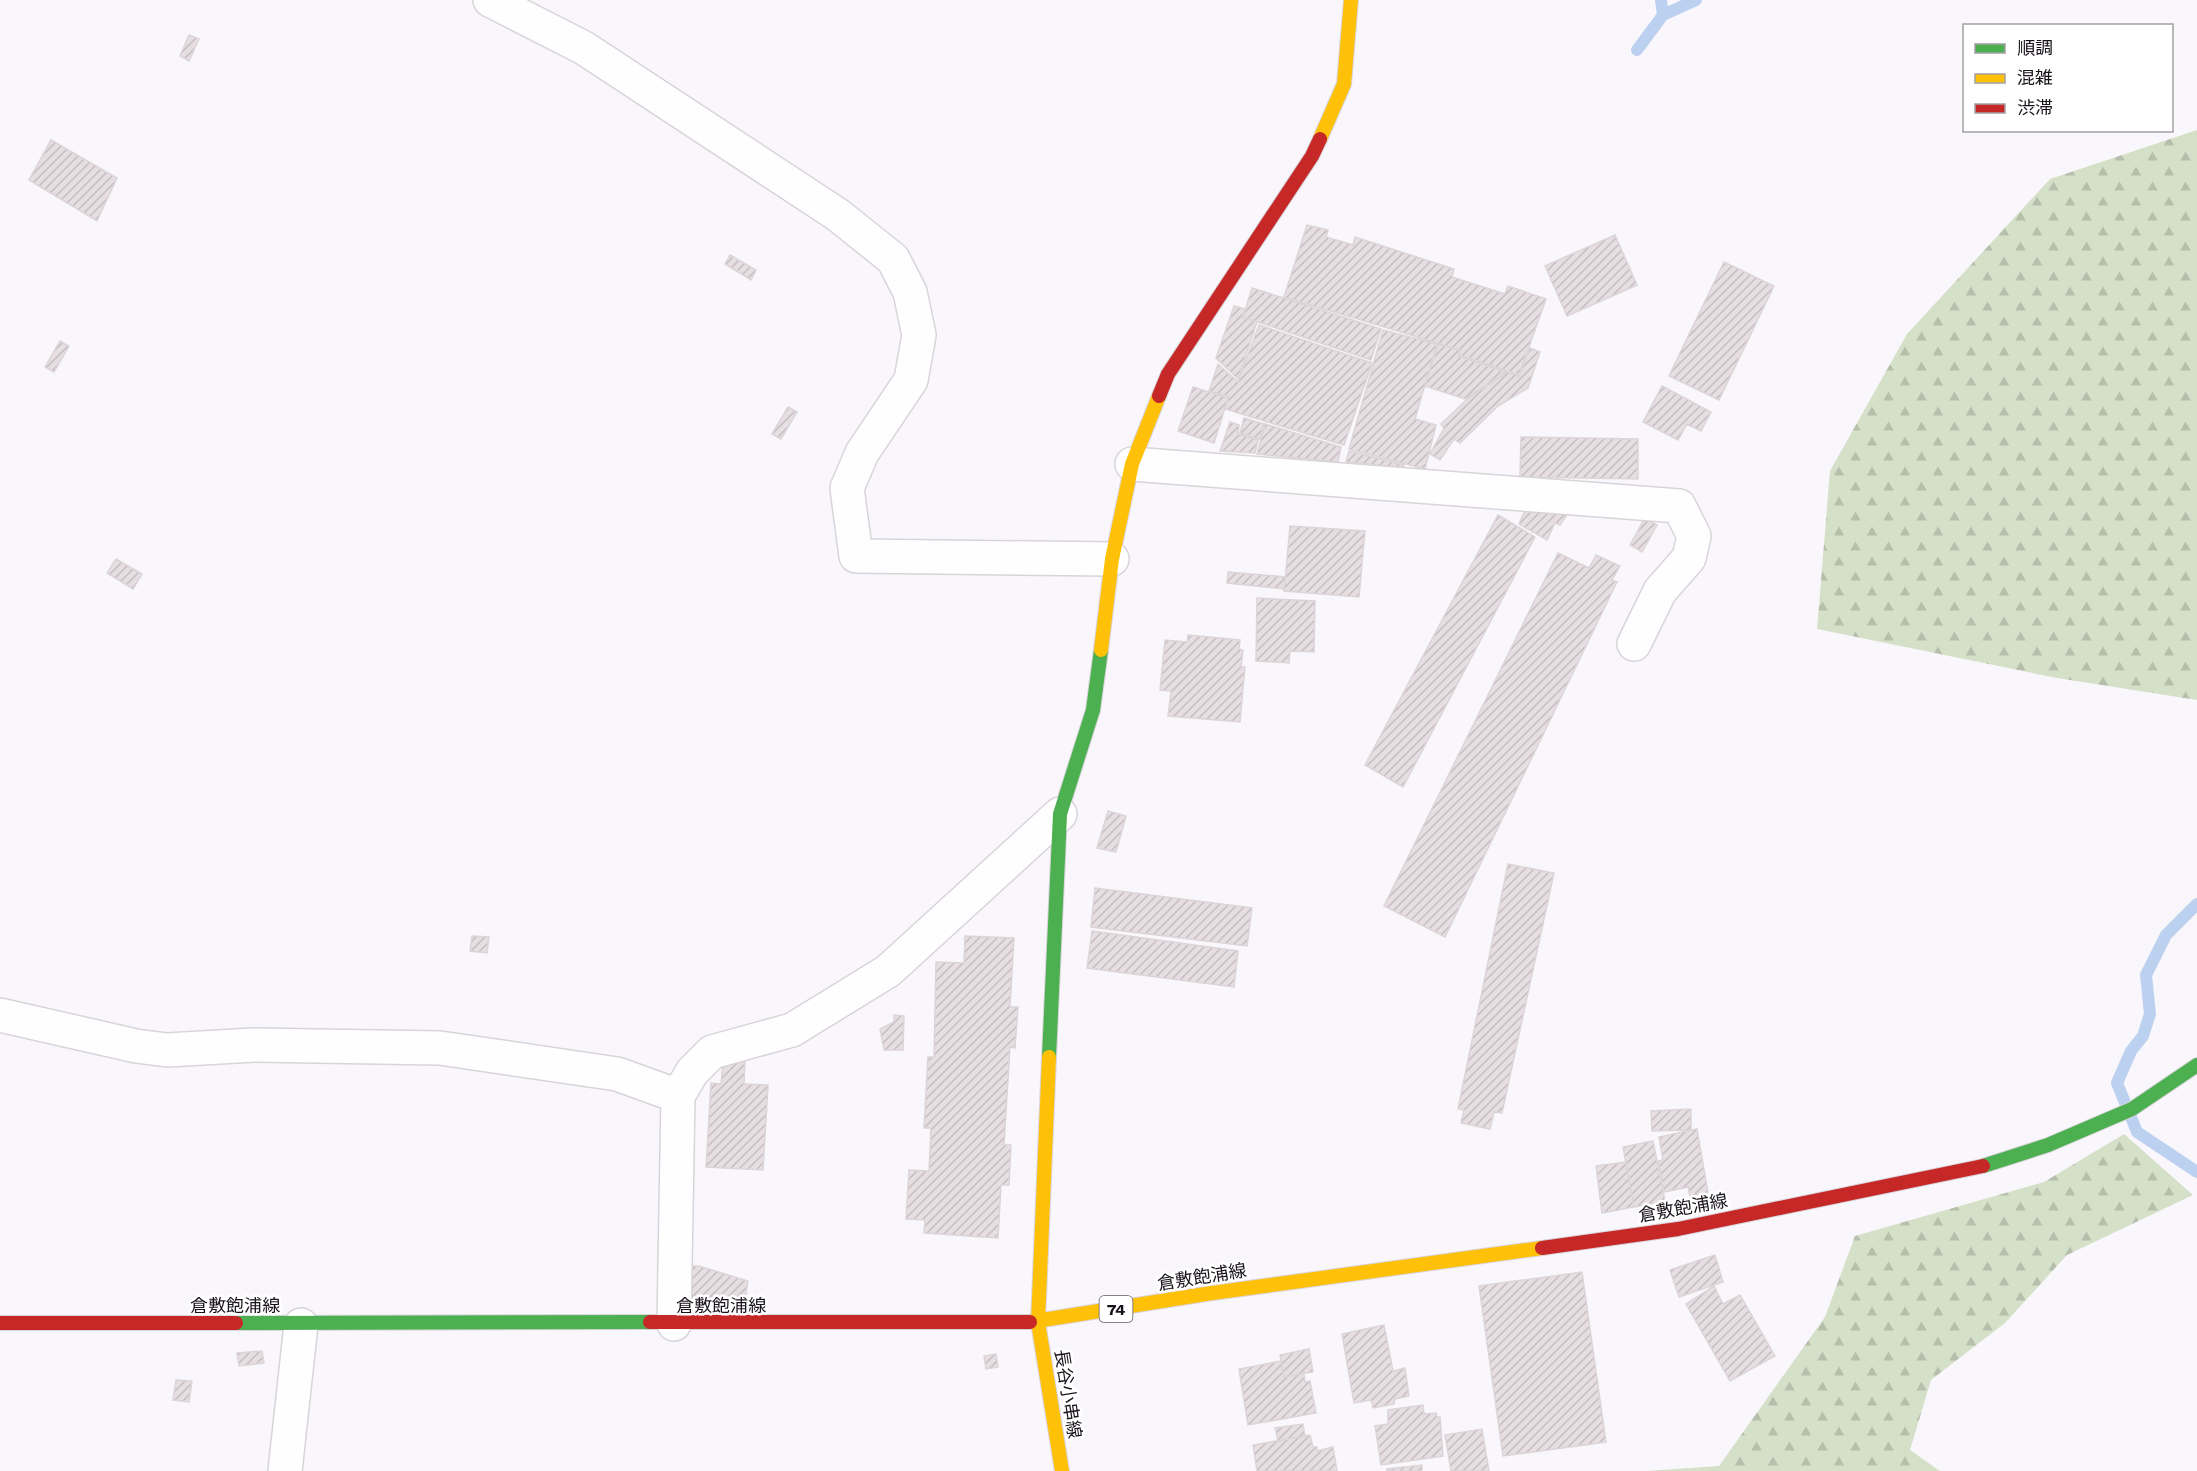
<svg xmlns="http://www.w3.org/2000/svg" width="2197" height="1471" viewBox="0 0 2197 1471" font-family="'Work Sans','Noto Sans JP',sans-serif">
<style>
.forest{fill:url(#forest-firs)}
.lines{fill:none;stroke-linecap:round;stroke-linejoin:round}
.stream{stroke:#bcd1f0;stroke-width:12}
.building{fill:url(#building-hatch);stroke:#dcd5d8;stroke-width:1.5}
.street-casing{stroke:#d8d4da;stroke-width:36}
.fast-casing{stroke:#d8d4da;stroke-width:16}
.slow-casing{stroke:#d8d4da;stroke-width:16}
.jam-casing{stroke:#d8d4da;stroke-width:16}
.street{stroke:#fefeff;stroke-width:33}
.fast{stroke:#4caf50;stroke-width:14}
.slow{stroke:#ffc107;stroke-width:14}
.jam{stroke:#c62828;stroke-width:14}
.labels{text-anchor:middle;stroke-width:5;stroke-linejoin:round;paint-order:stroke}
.shield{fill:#fff;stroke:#5d5a5f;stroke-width:1.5}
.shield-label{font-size:16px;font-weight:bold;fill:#18131a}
.street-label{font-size:18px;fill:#18131a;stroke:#fff}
</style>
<defs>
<pattern id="forest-firs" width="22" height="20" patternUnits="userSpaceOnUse" patternTransform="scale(1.5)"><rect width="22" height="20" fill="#d5e0c9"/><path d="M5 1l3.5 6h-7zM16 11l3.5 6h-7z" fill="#b6bfac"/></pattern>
<pattern id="building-hatch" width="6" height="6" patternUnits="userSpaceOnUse" patternTransform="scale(1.5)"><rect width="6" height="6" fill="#e6dee0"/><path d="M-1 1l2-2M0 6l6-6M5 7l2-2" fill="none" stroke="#c5bec0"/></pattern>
</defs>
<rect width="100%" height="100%" fill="#faf7fc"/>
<path class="forest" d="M2197,130V700L2057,678L1817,629L1830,471L1907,334L2050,179Z
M2124,1134L2193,1195L2067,1255L2005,1323L1931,1380L1910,1450L1940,1471H1646L1719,1466L1825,1317L1855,1236L2044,1182Z"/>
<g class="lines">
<path class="stream" d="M1663,15L1696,0
M1637,50L1663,15L1661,0
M2197,904L2166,935L2146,975L2150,1014L2143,1036L2131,1051L2117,1083L2137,1132L2197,1172"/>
</g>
<path class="building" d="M189,35L199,39L189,61L180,56Z
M51,140L117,178L97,221L29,180Z
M1307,225L1328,230L1326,237L1353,245L1355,237L1454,269L1452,277L1505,294L1508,286L1546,299L1519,375L1459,355L1461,350L1284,297Z
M1615,235L1637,285L1567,316L1545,266Z
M730,255L756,270L751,280L725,264Z
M1724,262L1774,286L1719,400L1669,376Z
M1252,288L1381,329L1371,360L1243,317Z
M1234,306L1245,309L1242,317L1257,322L1238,379L1216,358Z
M1259,325L1372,363L1344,445L1225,409L1229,397L1209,391L1218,364L1238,382Z
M1383,330L1437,344L1415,419L1436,425L1425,469L1349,449Z
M60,341L69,346L54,372L45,367Z
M1438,344L1460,350L1458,356L1506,372L1465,399L1425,386Z
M1530,348L1540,352L1528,388L1498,406L1460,443L1454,439L1440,460L1430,454L1444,428L1441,424L1466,400L1508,372L1519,376Z
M1662,386L1711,412L1701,431L1687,424L1678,440L1643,422Z
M1193,387L1228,398L1214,443L1178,431Z
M788,407L797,412L781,439L772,434Z
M1244,418L1264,424L1260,439L1240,433Z
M1230,422L1239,425L1238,434L1258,440L1255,453L1220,451Z
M1265,424L1341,447L1338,462L1257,454Z
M1521,437L1638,439V479L1520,477Z
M1349,451L1404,465V468L1346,462Z
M1529,501L1573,506L1560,525L1555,523L1547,540L1519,524Z
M1498,515L1535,537L1403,787L1365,765Z
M1645,518L1657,525L1642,552L1630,545Z
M1290,526L1365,531L1359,597L1284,591Z
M1558,553L1589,568L1596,555L1620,566L1612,580L1617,582L1445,937L1384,906Z
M116,559L142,574L133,589L107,573Z
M1228,572L1286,577L1284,589L1227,583Z
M1257,598L1315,601L1314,652L1290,651L1289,663L1256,661Z
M1188,635L1240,640L1239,649L1243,650L1241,667H1245L1240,722L1168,716L1171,691L1160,690L1165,640L1187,642Z
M1108,811L1126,816L1116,852L1097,848Z
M1508,864L1554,873L1502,1113L1494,1112L1490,1129L1461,1123L1464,1110L1458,1109Z
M1095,888L1252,908L1247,946L1091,927Z
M1092,931L1238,951L1234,987L1087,968Z
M472,936L489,937L487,953L470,951Z
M965,936L1014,938L1010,1007H1018L1015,1048L1010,1047L1004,1145H1011L1009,1185H1001L998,1238L924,1233L925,1220L906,1219L909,1170L929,1171L931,1128H924L928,1057H934L936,962L964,963Z
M894,1015L904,1016L903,1050H884L880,1029L894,1022Z
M723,1061L745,1062L744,1084L768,1085L763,1170L706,1167L711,1083L721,1084Z
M1691,1109V1130L1652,1131L1651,1111Z
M1697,1129L1708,1193L1690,1196L1688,1187L1664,1192L1658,1161L1663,1160L1659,1137Z
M1653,1141L1665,1201L1634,1207L1623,1147Z
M1626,1162L1634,1207L1602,1213L1596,1166Z
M1715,1255L1723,1282L1679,1297L1670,1270Z
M683,1266H699L748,1281L745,1300L682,1299Z
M1582,1272L1606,1442L1503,1456L1479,1286Z
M1714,1286L1723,1304L1740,1295L1775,1356L1730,1381L1686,1304Z
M1384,1325L1393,1371L1405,1368L1409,1396L1395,1399L1394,1404L1373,1408L1371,1400L1354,1403L1342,1334Z
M1309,1349L1313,1372L1284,1377L1280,1355Z
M262,1351L264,1363L239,1366L237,1353Z
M996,1354L998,1367L986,1369L984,1356Z
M1281,1361L1284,1377L1304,1373L1305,1382L1310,1381L1316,1413L1248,1425L1239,1369Z
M176,1380L192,1381L189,1402L173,1400Z
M1423,1405L1424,1414L1436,1413L1437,1417H1440L1443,1456L1381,1465L1375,1426L1388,1424V1410Z
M1303,1424L1305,1436L1278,1441L1275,1428Z
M1482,1429L1489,1471H1451L1445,1435Z
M1310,1435L1313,1447H1317V1451L1333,1447L1337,1471H1257L1253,1445Z
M1422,1465V1471H1387V1469Z"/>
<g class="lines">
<defs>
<path id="street" d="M490,0L584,48L838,215L893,259L910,292L919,335L911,380L862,453L847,488L856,556L1112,559
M1132,464L1679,506L1694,536L1689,558L1660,591L1634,644
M0,1015L136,1046L167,1050L254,1045L440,1048L617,1074L678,1096L692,1072L712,1052L792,1030L888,971L1060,814
M674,1324L678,1096
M285,1471L301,1325"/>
<path id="fast" d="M1049,1057L1060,814L1093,710L1101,650
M1983,1166L2048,1145L2132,1109L2197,1065
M236,1323L650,1322"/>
<path id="slow" d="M1320,139L1344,84L1351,0
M1101,650L1112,559L1132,464L1159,396
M1049,1057L1038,1322L1062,1471
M1030,1322L1212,1293L1542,1248"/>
<path id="jam" d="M1159,396L1168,374L1312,156L1320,139
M1542,1248L1678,1229L1983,1166
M650,1322H1030
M0,1323H236"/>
</defs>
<use href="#street" class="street-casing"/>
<use href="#fast" class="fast-casing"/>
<use href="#slow" class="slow-casing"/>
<use href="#jam" class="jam-casing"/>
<use href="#street" class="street"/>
<use href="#fast" class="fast"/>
<use href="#slow" class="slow"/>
<use href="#jam" class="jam"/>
</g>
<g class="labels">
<rect class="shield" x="1099.5" y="1296" width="33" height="26" rx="4.5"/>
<g class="shield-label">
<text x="1116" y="1315">74</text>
</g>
<g class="street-label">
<text transform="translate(1683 1208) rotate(-10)" y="6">倉敷飽浦線</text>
<text transform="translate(1202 1277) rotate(-9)" y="6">倉敷飽浦線</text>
<text x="235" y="1312">倉敷飽浦線</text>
<text x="721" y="1312">倉敷飽浦線</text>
<text transform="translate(1068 1394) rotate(81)" y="6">長谷小串線</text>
</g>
</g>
<rect x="1963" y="24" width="210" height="108" fill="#ffffff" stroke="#a3a1a3" stroke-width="1.5"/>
<rect x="1975" y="44" width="30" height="9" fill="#4caf50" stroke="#a3a1a3" stroke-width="1.5"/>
<text x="2017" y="54" font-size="18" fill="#18131a">順調</text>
<rect x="1975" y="74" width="30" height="9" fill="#ffc107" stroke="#a3a1a3" stroke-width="1.5"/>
<text x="2017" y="84" font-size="18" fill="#18131a">混雑</text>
<rect x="1975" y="104" width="30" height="9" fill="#c62828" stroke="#a3a1a3" stroke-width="1.5"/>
<text x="2017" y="114" font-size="18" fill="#18131a">渋滞</text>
</svg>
